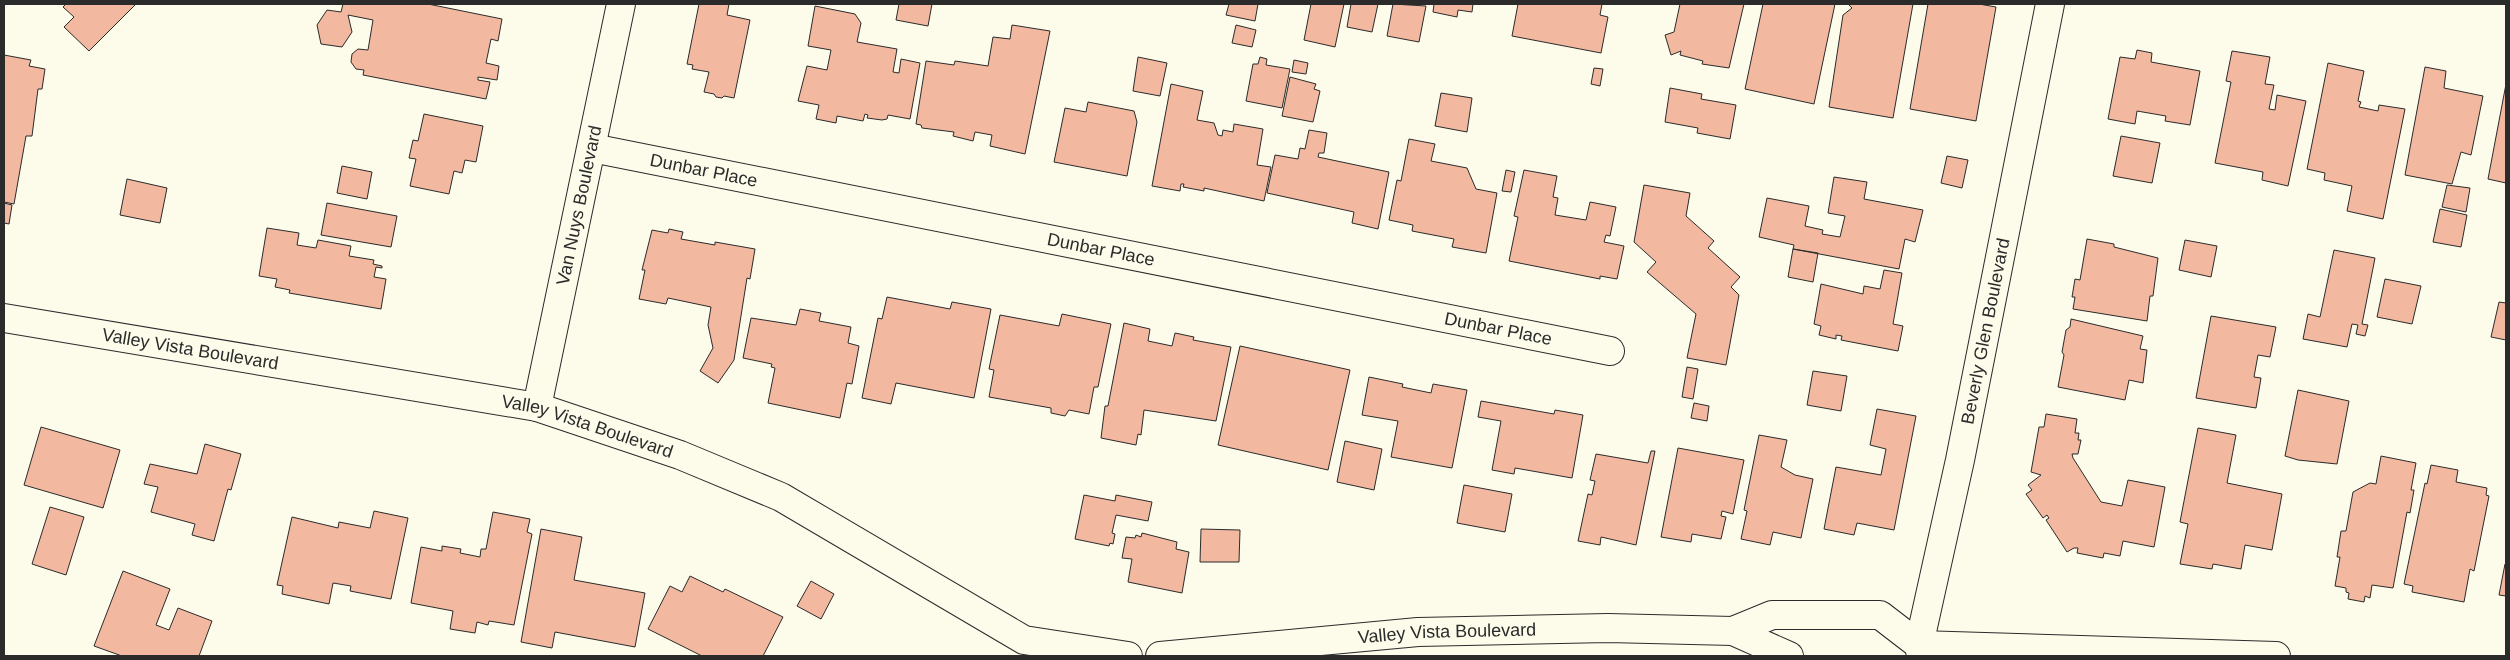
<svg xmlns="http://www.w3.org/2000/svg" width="2510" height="660" viewBox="0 0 2510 660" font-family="Arial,sans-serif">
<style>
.building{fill:#f2b8a0;stroke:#2b2b2b}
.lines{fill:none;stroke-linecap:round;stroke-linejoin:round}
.minor-casing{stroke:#2b2b2b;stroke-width:30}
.secondary-casing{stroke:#2b2b2b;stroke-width:30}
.minor{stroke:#fdfbea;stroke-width:28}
.secondary{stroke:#fdfbea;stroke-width:28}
.labels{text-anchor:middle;stroke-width:4;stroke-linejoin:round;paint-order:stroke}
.street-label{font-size:18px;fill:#2b2b2b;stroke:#fdfbea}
</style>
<rect width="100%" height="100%" fill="#fdfbea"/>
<path class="building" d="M66,4H136L89,51L64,27L74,17L63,7Z
M343,4H428L502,19L498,41L491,39L486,63L499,66L497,80L478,77V80L490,82L486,99L363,75L364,70L356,69L351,62L352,54L358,49L368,50L373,20L348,15L352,32L342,47L321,44L317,25L327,10L341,12Z
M699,4H729L727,15L750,20L734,98L724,96L722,98L716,97L714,94L704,92L709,72L692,69L693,65L687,64Z
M899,4H932L928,26L896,20Z
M1229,4H1258L1255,21L1226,15Z
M1311,4H1344L1335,47L1304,40Z
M1351,4H1381H1378L1372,32L1347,27Z
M1393,4L1426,6L1419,42L1387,36Z
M1434,4H1473L1472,12L1458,10L1457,17L1433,12Z
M1518,4H1602L1600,15L1608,17L1601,53L1512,36Z
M1680,4H1744L1729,68L1702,64L1703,61L1680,55L1681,51L1671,55L1665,35L1674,32Z
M1763,4H1835L1814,104L1745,89Z
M1848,4H1913L1893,118L1829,107L1843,15L1852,8Z
M1928,4H1979L1996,7L1976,121L1910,109Z
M815,6L855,14L861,23L857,42L897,49L893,72L899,73L901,59L920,63L910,119L888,115L887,119L882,120L867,118L868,115L865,114L863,121L837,116L836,123L816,119L819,105L798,101L807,66L827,70L831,50L808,46Z
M1012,25L1050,31L1025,154L990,146L992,135L975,132L973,141L953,136L954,132L922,128L921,125L916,124L926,61L954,65L955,61L988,66L993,37L1010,39Z
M1236,25L1256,30L1252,47L1232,43Z
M2137,50L2152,53L2151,62L2200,71L2190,125L2165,121L2166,116L2137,111L2135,124L2108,119L2120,57L2135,59Z
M2232,51L2270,57L2265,84L2274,85L2269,109L2275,110L2277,95L2306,101L2288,186L2262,180L2263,172L2215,163L2231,82L2226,81Z
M4,55L31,60L29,66L45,69L42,89H38L32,136H26L14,204L4,202Z
M1138,57L1167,63L1160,96L1133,91Z
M1260,57L1267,59L1266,65L1290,69L1282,108L1246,101L1253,64H1258Z
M1294,60L1308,63L1306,74L1292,72Z
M2328,63L2364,71L2358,101L2361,102L2359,107L2378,111L2379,105L2405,109L2383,219L2347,211L2352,186L2324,180L2325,173L2307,169Z
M2425,67L2446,71L2444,88L2483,96L2471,155L2461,152L2452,184L2405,175Z
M1594,68L1603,69L1600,86L1591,84Z
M1290,77L1316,84L1314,89L1320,91L1313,122L1282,116Z
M1171,84L1203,91L1197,120L1214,123L1218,135L1222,136L1223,130L1233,132L1234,124L1263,129L1257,165L1271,167L1264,201L1204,188V191L1183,187L1184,184H1181L1180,191L1152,186Z
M2506,84V183L2488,179Z
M1670,88L1702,94L1701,99L1736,105L1730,139L1697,133L1698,128L1665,122Z
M1441,93L1472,98L1467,132L1435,126Z
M1088,102L1134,111L1137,122L1127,176L1054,162L1065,108L1086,112Z
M424,114L483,126L476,162L465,160L462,173L454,171L449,194L410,186L416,159L409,158L413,140L418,141Z
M1309,130L1327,133L1324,153H1319L1318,157L1389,172L1378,229L1352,223L1354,212L1267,193L1275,155L1298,159L1300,148L1305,149Z
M2121,136L2160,143L2152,183L2113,176Z
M1409,139L1435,144L1431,161L1467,168L1476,189L1497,193L1486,253L1452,247L1454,239L1412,231L1413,225L1389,220L1397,180L1401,181Z
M1947,156L1968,160L1962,188L1941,183Z
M342,166L372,172L367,199L337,193Z
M1506,170L1515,172L1511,192L1502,191Z
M1524,170L1557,176L1553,197L1558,198L1555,215L1586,220L1590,202L1616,207L1610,236L1606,235L1604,242L1624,246L1617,279L1600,276V279L1509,261L1518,217L1514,216Z
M1834,177L1867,182L1864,199L1923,210L1915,242L1905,239L1899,269L1793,249L1794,245L1759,237L1767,198L1809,206L1805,226L1823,230L1822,234L1840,237L1845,216L1828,213Z
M127,179L167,188L160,223L120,215Z
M1644,185L1690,193L1686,216L1714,241L1708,248L1740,277L1731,287L1739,295L1726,365L1687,358L1696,314L1647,272L1656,262L1634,242Z
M2447,185L2470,188L2466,212L2442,207Z
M4,203L12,205L9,224L4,223Z
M327,203L397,216L391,247L321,235Z
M2440,209L2467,215L2461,247L2433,242Z
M267,228L299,233L297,245L316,248L318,240L351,246L349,256L374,260L373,264L382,266V268L376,267L374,277L386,279L381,309L289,293L290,290L275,287L277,279L259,276Z
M669,229L683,232L681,239L715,245V242L755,249L750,279L747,278L734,360L718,383L700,371L713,348L708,325L711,307L668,298L666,304L639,299L645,270H642L652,230L668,233Z
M2087,239L2114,244V247L2158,258L2153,296H2150L2147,321L2073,309L2075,297H2072L2075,279L2080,280Z
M2185,240L2217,246L2211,277L2179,270Z
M1793,249L1818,253L1813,282L1788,277Z
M2334,250L2375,258L2362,324L2368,325L2365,336L2356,334L2358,325L2352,324L2347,347L2303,339L2308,314L2320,317Z
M1884,270L1902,273L1893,324L1903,326L1898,351L1841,340L1842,336L1836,335V339L1819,335L1821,326L1814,324L1821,284L1863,294L1864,286L1880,289Z
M2385,279L2421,286L2412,324L2377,317Z
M887,297L950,309L952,302L991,309L974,398L896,383L891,404L862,398L878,318L882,319Z
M2499,302L2506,303V340L2491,337Z
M800,309L821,313L819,321L851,327L848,343L859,346L852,384L847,383L840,418L768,403L775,368L771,367L772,364L743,358L751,318L796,325Z
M1062,314L1111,324L1098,387H1094L1089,414L1069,410L1065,416L1051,413V408L989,397L994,370L989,369L1000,315L1059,326Z
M2211,316L2276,327L2270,357L2258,355L2254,377L2261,378L2256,408L2196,398Z
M2071,319L2143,336L2140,349L2147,350L2143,383L2129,380L2125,400L2058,387L2064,355L2062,352L2066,330L2070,327Z
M1124,323L1150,329L1148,341L1172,346L1175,333L1194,337L1193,340L1231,347L1216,421L1144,410L1141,435L1138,434L1136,445L1101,438L1105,406H1108Z
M1240,346L1350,370L1328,470L1218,445Z
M1687,367L1698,369L1693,399L1682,397Z
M1813,371L1847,376L1841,411L1807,405Z
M1369,377L1403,384L1402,387L1431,393L1433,384L1467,390L1452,468L1391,457L1398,421L1362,415Z
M2298,390L2349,401L2337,464L2298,460L2285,456Z
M1481,401L1554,414L1555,410L1583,415L1572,478L1515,468L1514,474L1492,470L1501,421L1478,417Z
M1694,403L1709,406L1707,421L1691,418Z
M1877,409L1916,416L1894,530L1857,523L1854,535L1824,529L1836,467L1881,475L1886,449L1870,445Z
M2046,414L2077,419L2075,433H2079L2078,440H2081L2078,454H2072L2073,458L2101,502L2122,506L2128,480L2165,487L2154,547L2123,541L2120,556L2104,553L2103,558L2077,553L2078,548H2074L2067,552L2046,520L2049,518L2047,515L2043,518L2026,494L2032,490L2028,485L2041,475L2031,472L2039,427H2044Z
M41,427L120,450L103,508L24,485Z
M2198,428L2236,435L2227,483L2282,494L2272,550L2245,545L2241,569L2213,564L2212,569L2180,564L2188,524L2180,522Z
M1759,435L1787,440L1781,467L1795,475L1813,479L1801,538L1773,532L1770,545L1741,539L1747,511L1744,510Z
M1345,441L1382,449L1374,490L1337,482Z
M205,444L241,454L231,490L228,489L214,541L192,535L195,524L151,512L158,487L144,484L150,464L197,474Z
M1678,448L1744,460L1733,514L1722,511L1721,516L1726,517L1721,539L1692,534L1691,542L1661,537Z
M1651,451H1655L1636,545L1601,537L1600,545L1578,541L1588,494L1592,495L1595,481L1590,480L1596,454L1648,463Z
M2381,456L2416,463L2411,490H2414L2410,513L2407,512L2393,588L2372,585L2370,598L2365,596L2364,602L2348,599L2349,593L2346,592V588L2335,586L2340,557H2337L2341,531H2346L2353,492L2370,483L2376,484Z
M2431,465L2458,470L2456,482L2487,488L2486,495L2489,496L2474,571L2470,569L2464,602L2412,592L2413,586L2404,584L2425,483L2427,484Z
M1464,485L1512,494L1505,532L1457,523Z
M1084,495L1115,501L1116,495L1152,502L1148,521L1116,515L1112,533L1115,534L1113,544L1110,543L1109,546L1075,539Z
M50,507L84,517L66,575L32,564Z
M374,511L408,518L391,599L350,591L351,586L333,583L329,604L282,594L283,586L277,585L292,517L338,528L339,522L370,528Z
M493,512L530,519L527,532L532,534L514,625L489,621L488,625L477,622L475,633L450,629L453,611L411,603L421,547L442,551V546L461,549L460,553L480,557L481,549H486Z
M541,529L582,537L574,580L645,593L635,647L555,632L552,648L521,642Z
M1201,529L1240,530L1239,562H1200Z
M1142,533L1177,542L1176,549L1189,552L1182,593L1128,582L1132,559L1122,558L1126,537L1135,538L1136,535L1141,537Z
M2505,564H2506V596L2499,595Z
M123,571L170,589L156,625L169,630L178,608L212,621L199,656H122L94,646Z
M690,576L723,592L725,589L783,617L763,656H702L648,629L670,586L682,592Z
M811,581L834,594L821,619L797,606Z"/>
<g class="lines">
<defs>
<g id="minor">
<path id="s1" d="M592,148L1610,351"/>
<path id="s2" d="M4,318L537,407L680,455L781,497L1024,640L1128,656"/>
<path id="s3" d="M537,407L621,4"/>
<path d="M1733,631L1789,656"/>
<path id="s4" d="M1160,656L1418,632L1608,628L1733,631L1772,615H1880L1919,645L2276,656"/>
</g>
<g id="secondary">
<path id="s5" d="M1921,656L1919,645L1960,460L2050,4"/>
</g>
</defs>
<use href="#minor" class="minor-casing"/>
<use href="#secondary" class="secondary-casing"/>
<use href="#minor" class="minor"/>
<use href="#secondary" class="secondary"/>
</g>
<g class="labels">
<g class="street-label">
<text dy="6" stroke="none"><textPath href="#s1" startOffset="114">Dunbar Place</textPath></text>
<text dy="6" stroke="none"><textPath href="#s3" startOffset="206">Van Nuys Boulevard</textPath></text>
<text dy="6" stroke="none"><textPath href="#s1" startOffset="519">Dunbar Place</textPath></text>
<text dy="6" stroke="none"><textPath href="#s1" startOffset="924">Dunbar Place</textPath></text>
<text dy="6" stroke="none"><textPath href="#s5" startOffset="332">Beverly Glen Boulevard</textPath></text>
<text dy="6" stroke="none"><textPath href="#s2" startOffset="189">Valley Vista Boulevard</textPath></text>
<text dy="6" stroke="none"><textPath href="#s2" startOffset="594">Valley Vista Boulevard</textPath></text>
<text dy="6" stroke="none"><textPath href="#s4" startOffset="288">Valley Vista Boulevard</textPath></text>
</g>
</g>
<rect width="2510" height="660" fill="none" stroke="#2b2b2b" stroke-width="10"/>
</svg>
